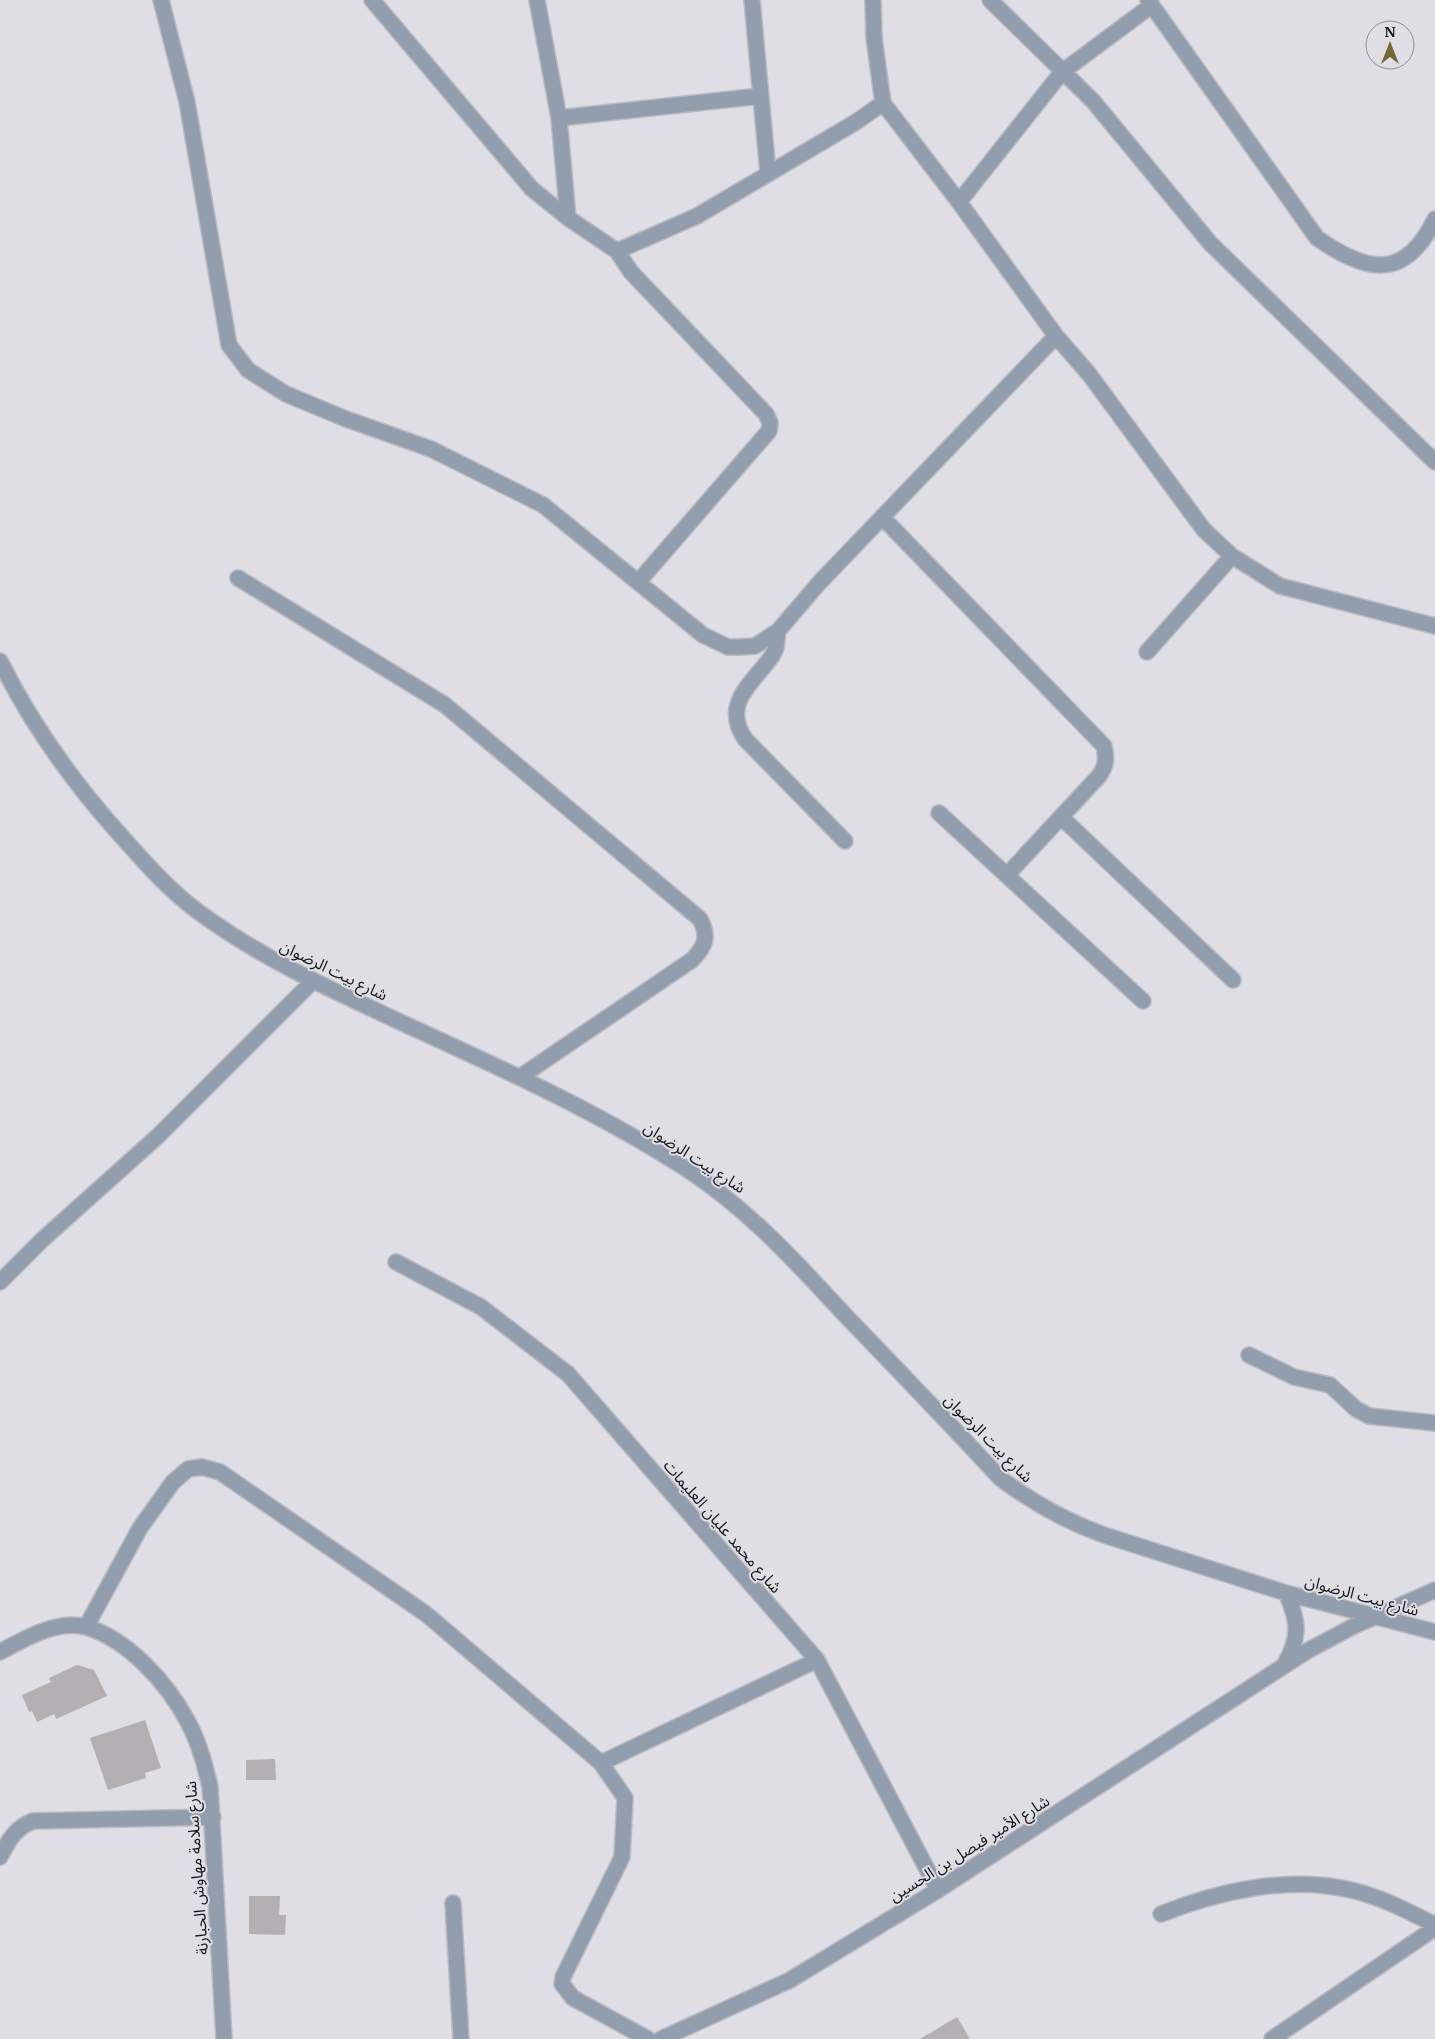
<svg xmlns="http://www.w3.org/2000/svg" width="1435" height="2039" viewBox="0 0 1435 2039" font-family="Merriweather,'Noto Sans Arabic',serif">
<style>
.building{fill:#b3afb3}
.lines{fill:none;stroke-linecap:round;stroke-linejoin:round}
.minor-casing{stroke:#babac0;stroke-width:18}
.minor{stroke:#929eae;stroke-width:15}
.labels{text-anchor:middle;stroke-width:4;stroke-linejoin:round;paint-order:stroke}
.street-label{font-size:16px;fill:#18181a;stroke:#dedee4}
</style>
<rect width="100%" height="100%" fill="#dedee4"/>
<path class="building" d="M77,1665L94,1670L107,1696L56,1719L54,1714L37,1722L32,1711L29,1712L22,1695L51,1682L49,1678Z
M145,1720L161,1768L145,1773L146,1778L108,1790L90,1738Z
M275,1759L276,1780H246V1760Z
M249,1896H280L279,1915H286L285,1935L249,1934Z
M957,2017L970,2039H920Z"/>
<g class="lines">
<defs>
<path id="minor" d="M161,0L187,102L229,345L248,370L286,394L346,419L431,449L543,505L703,635L728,647H739L755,646L778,631L819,583L1056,336
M372,0L532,189L568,218L617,251L631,272L766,414L770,423L769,431L639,581
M537,0L559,118L568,218
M752,0L768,173
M873,0L874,38L883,103L959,202L1056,336L1089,374L1204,530L1232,556L1280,586L1435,626
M990,0L1093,101L1210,243L1435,462
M1148,0L1317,238C1367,273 1405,281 1435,219
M559,118L760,96
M959,202L1062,72L1152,5
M617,251L697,216L856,122L883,103
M882,517L1104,746C1107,759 1106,766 1099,776L1007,875
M238,578L445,705L700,919C709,936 706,946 692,960L520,1077
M778,631L776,648L772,656C753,683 721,703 745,739L845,841
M1147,652L1232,556
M0,661C31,723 69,777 115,829C142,859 167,889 200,913C264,960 336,992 409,1026C503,1069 598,1112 685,1168C747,1208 795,1261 845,1315C897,1369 949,1423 1000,1478C1033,1503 1065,1521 1104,1535L1286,1593L1435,1632
M939,813L1143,1001
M1061,817L1233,980
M396,1262L481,1307L568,1374L817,1660L938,1890
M0,1282L42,1240L158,1136L313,981
M1249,1355L1294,1377L1330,1385L1356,1409L1369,1416L1435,1423
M86,1627L140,1528L173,1482L188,1469L202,1467L220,1472L426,1614L601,1763L625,1798L622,1857L563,1977L562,1984L573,1998L648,2039
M0,1652C24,1639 58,1619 86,1627C128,1639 168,1684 188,1722C199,1742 205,1764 210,1787L224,2039
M1285,1664C1300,1637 1299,1621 1286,1593
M601,1763L817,1660
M0,1857C9,1840 15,1828 33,1821L213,1817
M453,1903L461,2039
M1161,1914C1219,1891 1289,1875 1351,1890C1381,1897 1408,1911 1435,1925
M661,2039L790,1980L938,1890L1307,1651L1354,1626L1435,1590
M1272,2039L1435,1928"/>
</defs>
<use href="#minor" class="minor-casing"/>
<use href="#minor" class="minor"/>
</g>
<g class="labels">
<g class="street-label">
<text transform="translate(334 970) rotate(26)" y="6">شارع بيت الرضوان</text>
<text transform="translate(695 1157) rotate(33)" y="6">شارع بيت الرضوان</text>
<text transform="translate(989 1438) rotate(45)" y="6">شارع بيت الرضوان</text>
<text transform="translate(723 1526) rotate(49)" y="6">شارع محمد عليان العليمات</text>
<text transform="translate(1362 1595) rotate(15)" y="6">شارع بيت الرضوان</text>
<text transform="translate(969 1848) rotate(-32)" y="6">شارع الأمير فيصل بن الحسين</text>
<text transform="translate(196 1868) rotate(-94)" y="6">شارع سلامة مهاوش الحبارنة</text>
</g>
</g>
<g transform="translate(1390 45)"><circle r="24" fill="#dedee4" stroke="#8f8f93"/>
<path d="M0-4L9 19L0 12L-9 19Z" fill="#746835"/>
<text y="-8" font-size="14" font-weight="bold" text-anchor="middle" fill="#18181a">N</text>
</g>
</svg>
